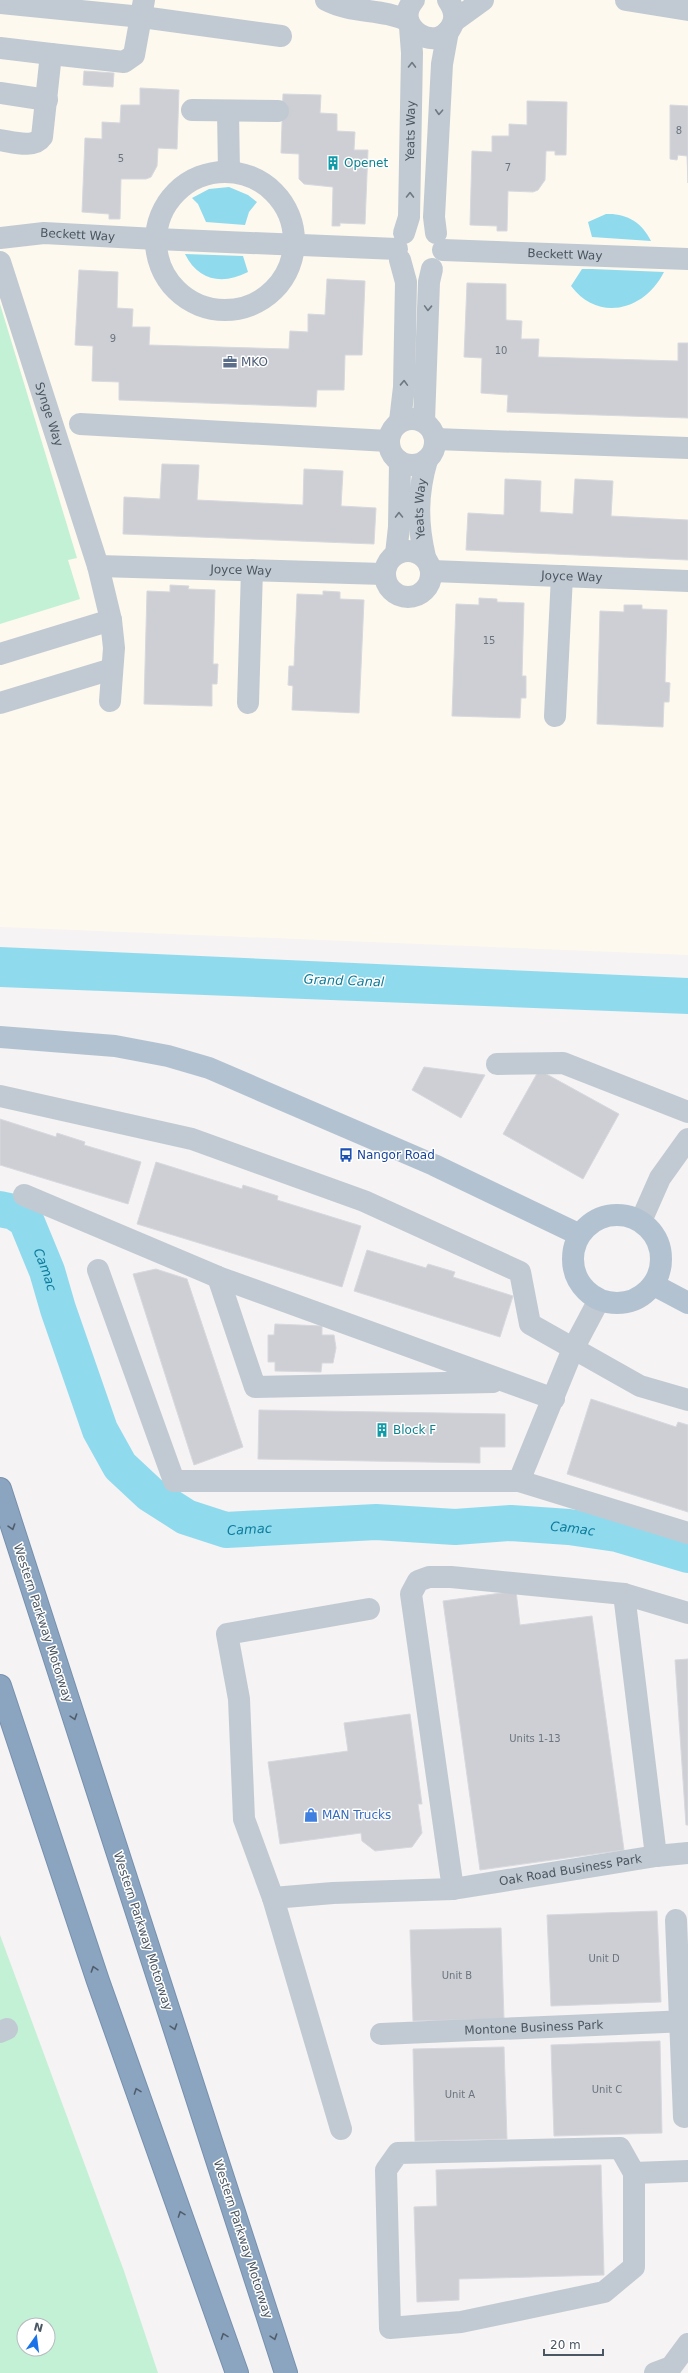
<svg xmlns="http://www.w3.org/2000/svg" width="688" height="2373" viewBox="0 0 688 2373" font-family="'DejaVu Sans',sans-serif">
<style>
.commercial{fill:#fdf9ef}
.green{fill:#c3f1d5;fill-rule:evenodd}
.water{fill:#90daee}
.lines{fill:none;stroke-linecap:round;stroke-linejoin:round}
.river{stroke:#90daee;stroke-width:36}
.building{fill:#cdcfd5;stroke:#d7d9de}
.highway-casing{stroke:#7690ad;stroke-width:24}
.minor{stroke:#c1cad2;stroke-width:22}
.major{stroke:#b3c2d1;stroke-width:22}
.highway{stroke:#8ba5c1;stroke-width:22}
.oneway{stroke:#6e7983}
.oneway2{stroke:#505e6b}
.labels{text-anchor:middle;stroke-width:3;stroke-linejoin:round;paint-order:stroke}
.number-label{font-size:10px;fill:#6b747e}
.street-label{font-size:12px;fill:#4a5661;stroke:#fff}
.culture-label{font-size:12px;fill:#0d838f;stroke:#fff;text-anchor:start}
.service-label{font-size:12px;fill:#4e5e75;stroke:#fff;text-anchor:start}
.transit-label{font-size:12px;fill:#164399;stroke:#fff;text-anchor:start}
.shop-label{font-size:12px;fill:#366cbe;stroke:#fff;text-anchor:start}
.water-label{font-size:13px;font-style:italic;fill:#0c7c9b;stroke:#fff}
</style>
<rect width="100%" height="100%" fill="#f5f3f3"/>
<path class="commercial" d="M0,0H688V955L0,927Z"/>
<path class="green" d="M0,304L77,558L68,560L80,599L0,624Z
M0,1935L124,2271L158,2373H0ZM24,2325H48V2349H24Z"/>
<path class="water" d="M229,187L248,195L257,202L249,212L245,225L206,222L198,204L192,198L209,189Z
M606,214C626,213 642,222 651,241L592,237L588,222Z
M185,254L243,256L248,272C223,285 198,281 185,254Z
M582,269H592L664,272C645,310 599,323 571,286Z
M0,947L688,978V1014L0,987Z"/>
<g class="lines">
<path class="river" id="s1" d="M0,1209L14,1212L26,1220L47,1271L58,1309L100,1430L120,1466L150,1494L186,1517L226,1530L376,1522L455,1527L511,1523L569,1527L617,1534L688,1555"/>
</g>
<path class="building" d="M84,71L114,73L113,87L83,85Z
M140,88L179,90L177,149L158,148L157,166L151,177L146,179H121L120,219H109V214L82,212L85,138L102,139V122L120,123L121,105H140Z
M283,94L321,95L320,113L337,114V131L355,132L354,150H368L365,224L340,223V226H332L333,187L304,184L299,179V154L281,153Z
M527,101L567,102L566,155H555V151H546L545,180L538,190L533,192L508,191L507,231H497V226L470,225L472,151L492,152V136H509V124L527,125Z
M670,105L688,106V183L687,156L678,155L677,160L670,159Z
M79,270L118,272L117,308L133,309L132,327H150L149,345L289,349L290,331L308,332V314L325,315L327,279L365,281L362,355H345L344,390H317L316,407L119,400V382L92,381L93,346L75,345Z
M467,283L506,284V320L522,321L521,339H539L538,357L678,361V343H688V418L507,412L508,395L481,393L482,358L464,357Z
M162,464L199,465L197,500L303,505L304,469L343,471L341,506L376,508L374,544L123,534L124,497L160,499Z
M505,479L541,481L540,512L573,514L575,479L613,481L611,516L688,520V560L466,550L468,513L504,515Z
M170,585L189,586L188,589L215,590L213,664H218L217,684H212V706L144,704L147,591L170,592Z
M323,591L340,592V599L364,600L359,713L292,710L293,686L288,685L289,666H294L297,594L323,595Z
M479,598L497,599V602L524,603L522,676H526V698H521L520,718L452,716L456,604L479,605Z
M624,605H642V609L667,610L665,682L670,683L669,702H664L663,727L597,724L600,611L624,612Z
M424,1067L485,1075L461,1118L412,1090Z
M539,1070L619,1114L583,1179L503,1134Z
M0,1119L56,1137L57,1133L85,1142L84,1145L141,1162L128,1204L0,1165Z
M156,1162L242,1189L243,1185L278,1196L277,1200L361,1226L342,1287L137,1224Z
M367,1250L426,1268L428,1264L455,1272L453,1277L513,1296L500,1337L354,1291Z
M156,1269L187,1279L243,1447L194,1465L133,1274Z
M275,1324L322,1326V1335H334L336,1348L333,1363H322L321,1372L275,1371V1362H268V1335H274Z
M591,1399L676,1427L678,1422L688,1425V1512L567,1474Z
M259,1410L505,1414V1447H480V1463L258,1459Z
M516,1591L520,1625L592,1616L624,1850L480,1870L443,1601Z
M688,1659V1825H686L675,1660Z
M410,1714L422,1804H418L422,1833L412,1847L375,1851L362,1841L361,1833L280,1844L268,1762L348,1751L344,1723Z
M657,1911L661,2002L551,2006L547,1915Z
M501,1928L504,2019L413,2021L410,1930Z
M660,2041L662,2133L554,2136L551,2045Z
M504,2047L507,2139L415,2141L413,2049Z
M601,2165L604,2275L459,2279V2300L417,2302L414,2207L437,2206L436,2170Z"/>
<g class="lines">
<defs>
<path id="highway" d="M0,1489L286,2373
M0,1686L98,1981L237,2373"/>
</defs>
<use href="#highway" class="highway-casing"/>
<g class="minor">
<path d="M326,0C353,14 382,8 408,21"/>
<path d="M414,0C390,27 440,57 453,23C456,15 453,7 448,0"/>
<path d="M626,0L688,10"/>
<path d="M0,3L142,17L281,36"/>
<path d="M454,21L483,0"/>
<path d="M0,48L51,54"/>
<path d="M0,93L47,100"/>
<path d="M192,110L278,111"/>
<path d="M228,111L229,172"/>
<path d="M0,140C13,142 34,149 42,137L51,54L124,62L134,55L144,0"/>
<circle cx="225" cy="241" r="69"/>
<path id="s2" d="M404,233L409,217L412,53L410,27"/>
<path d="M436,233L434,217L442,64L448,31"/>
<path id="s3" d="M0,238L44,233L156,239L397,249"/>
<path id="s4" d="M443,250L688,259"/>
<path d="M400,260L406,282L404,387L400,421"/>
<path id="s5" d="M0,262L98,566L111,620L0,654"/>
<circle cx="412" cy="442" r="23"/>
<path d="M424,421L429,282L432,269"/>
<path d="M80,424L388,441"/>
<path d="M435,439L688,448"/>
<circle cx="408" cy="574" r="23"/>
<path d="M396,554L399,527L400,462"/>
<path id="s6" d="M425,557C417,523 417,494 427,460"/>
<path id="s7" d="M98,566L384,574"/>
<path id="s8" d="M432,571L688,581"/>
<path d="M110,701L114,648L111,620"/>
<path d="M0,703L112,669"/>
<path d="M248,703L252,570"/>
<path d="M555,716L562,576"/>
<path d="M497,1064L563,1063L688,1112"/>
<path d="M0,1096L192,1139L364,1201L520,1272L530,1324L640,1386L688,1400"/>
<path d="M24,1195L218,1277L554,1399"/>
<path d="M641,1221L660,1178L688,1139"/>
<path d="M98,1270L174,1481H519L688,1533"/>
<path d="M218,1277L255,1387L493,1382"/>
<path d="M519,1481L573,1349L599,1300"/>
<path d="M624,1594L656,1856"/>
<path d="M453,1889L411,1594L418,1581L429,1577H451L624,1594L688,1613"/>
<path d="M273,1898L244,1819L239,1699L227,1634L369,1609"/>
<path d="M676,1920L684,2117"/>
<path d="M0,2032L7,2029"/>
<path id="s9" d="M381,2034L688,2021"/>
<path id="s10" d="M341,2129L273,1898L333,1893L453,1889L656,1856L688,1853"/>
<path d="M620,2148L634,2173V2267L604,2292L461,2322L390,2328L386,2170L398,2153Z"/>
<path d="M634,2173L688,2171"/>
<path d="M655,2373L671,2367L688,2344"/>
</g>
<path class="major" d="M0,1037L115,1046L168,1056L209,1068L434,1165L580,1235
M573 1259a44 44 0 1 1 88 0a44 44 0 1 1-88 0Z
M654,1285L688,1303"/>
<use href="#highway" class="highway"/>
</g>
<defs><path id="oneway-chevron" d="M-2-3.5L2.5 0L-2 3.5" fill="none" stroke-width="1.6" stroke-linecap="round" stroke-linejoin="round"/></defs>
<g class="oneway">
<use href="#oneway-chevron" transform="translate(412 65) rotate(-89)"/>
<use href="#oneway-chevron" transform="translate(439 112) rotate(93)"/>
<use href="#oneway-chevron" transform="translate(410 195) rotate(-89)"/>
<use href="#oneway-chevron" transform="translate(428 308) rotate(92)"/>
<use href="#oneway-chevron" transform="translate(404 383) rotate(-88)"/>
<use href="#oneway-chevron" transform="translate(399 515) rotate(-91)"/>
</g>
<g class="oneway2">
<use href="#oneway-chevron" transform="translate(12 1527) rotate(72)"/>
<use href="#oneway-chevron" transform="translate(74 1717) rotate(72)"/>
<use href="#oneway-chevron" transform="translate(94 1969) rotate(-108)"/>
<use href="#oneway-chevron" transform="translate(174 2027) rotate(72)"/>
<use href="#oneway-chevron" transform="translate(137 2091) rotate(-110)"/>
<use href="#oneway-chevron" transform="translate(181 2214) rotate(-110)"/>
<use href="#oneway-chevron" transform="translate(224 2336) rotate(-110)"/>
<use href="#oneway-chevron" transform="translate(274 2337) rotate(72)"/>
</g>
<defs>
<symbol id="building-bare" viewBox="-9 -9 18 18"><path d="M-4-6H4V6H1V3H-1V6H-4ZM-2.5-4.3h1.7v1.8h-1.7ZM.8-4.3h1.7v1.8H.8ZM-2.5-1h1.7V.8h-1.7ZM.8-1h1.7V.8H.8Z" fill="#0f9aa8" stroke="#fff" stroke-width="2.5" paint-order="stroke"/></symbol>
<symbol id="office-bare" viewBox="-9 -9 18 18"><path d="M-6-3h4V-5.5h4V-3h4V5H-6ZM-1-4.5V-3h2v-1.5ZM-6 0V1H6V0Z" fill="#5c6f8a" stroke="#fff" stroke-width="2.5" paint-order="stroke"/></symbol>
<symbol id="bus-bare" viewBox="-9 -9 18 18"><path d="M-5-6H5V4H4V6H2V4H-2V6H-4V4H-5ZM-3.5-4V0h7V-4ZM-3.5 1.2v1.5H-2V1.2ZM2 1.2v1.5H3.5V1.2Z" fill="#1a4fb4" stroke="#fff" stroke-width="2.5" paint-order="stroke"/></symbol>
<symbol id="shop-bare" viewBox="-9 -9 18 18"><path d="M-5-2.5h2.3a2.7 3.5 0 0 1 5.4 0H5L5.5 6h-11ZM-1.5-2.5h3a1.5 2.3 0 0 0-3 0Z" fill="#3f7fe0" stroke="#fff" stroke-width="2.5" paint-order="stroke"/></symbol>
</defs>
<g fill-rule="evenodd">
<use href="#building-bare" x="323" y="153" width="20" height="20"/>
<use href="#office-bare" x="220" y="352" width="20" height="20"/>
<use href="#bus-bare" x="336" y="1145" width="20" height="20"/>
<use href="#building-bare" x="372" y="1420" width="20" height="20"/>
<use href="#shop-bare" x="301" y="1805" width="20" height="20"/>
</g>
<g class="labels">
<g class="number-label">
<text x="679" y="134">8</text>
<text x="121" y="162">5</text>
<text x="508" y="171">7</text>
<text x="113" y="342">9</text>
<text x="501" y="354">10</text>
<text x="489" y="644">15</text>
<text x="535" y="1742">Units 1-13</text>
<text x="604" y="1962">Unit D</text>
<text x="457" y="1979">Unit B</text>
<text x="607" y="2093">Unit C</text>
<text x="460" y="2098">Unit A</text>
</g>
<g class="street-label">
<text dy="4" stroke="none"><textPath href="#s2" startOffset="103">Yeats Way</textPath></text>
<text dy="4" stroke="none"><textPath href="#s3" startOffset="78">Beckett Way</textPath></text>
<text dy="4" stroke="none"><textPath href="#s4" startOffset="122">Beckett Way</textPath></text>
<text dy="4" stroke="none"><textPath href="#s5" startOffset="160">Synge Way</textPath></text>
<text dy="4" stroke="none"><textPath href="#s6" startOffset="49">Yeats Way</textPath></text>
<text dy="4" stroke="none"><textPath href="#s7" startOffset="143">Joyce Way</textPath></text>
<text dy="4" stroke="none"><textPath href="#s8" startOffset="140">Joyce Way</textPath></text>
<text transform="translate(43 1623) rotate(72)" y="4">Western Parkway Motorway</text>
<text dy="4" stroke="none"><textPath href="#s10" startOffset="540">Oak Road Business Park</textPath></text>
<text transform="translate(143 1931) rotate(72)" y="4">Western Parkway Motorway</text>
<text dy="4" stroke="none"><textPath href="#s9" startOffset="153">Montone Business Park</textPath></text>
<text transform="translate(243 2239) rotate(72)" y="4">Western Parkway Motorway</text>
</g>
<g class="culture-label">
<text x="344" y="167">Openet</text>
<text x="393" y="1434">Block F</text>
</g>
<g class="service-label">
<text x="241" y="366">MKO</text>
</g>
<g class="transit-label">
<text x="357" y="1159">Nangor Road</text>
</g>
<g class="shop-label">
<text x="322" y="1819">MAN Trucks</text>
</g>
<g class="water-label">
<text transform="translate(344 980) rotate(2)" y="5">Grand Canal</text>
<text dy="5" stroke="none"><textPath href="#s1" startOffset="82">Camac</textPath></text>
<text dy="5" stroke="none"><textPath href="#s1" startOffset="442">Camac</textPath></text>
<text dy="5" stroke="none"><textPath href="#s1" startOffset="766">Camac</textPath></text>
</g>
</g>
<g transform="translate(36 2337) rotate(14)"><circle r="19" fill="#ffffff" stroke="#b7bbc0"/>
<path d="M0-3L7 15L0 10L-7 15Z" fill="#1a73e8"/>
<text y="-6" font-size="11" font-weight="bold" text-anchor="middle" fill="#4a5661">N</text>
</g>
<path d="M544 2349v6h59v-6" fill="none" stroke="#4a5661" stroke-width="2"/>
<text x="550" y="2349" font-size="12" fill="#4a5661" stroke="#ffffff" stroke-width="3" paint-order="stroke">20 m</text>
</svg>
